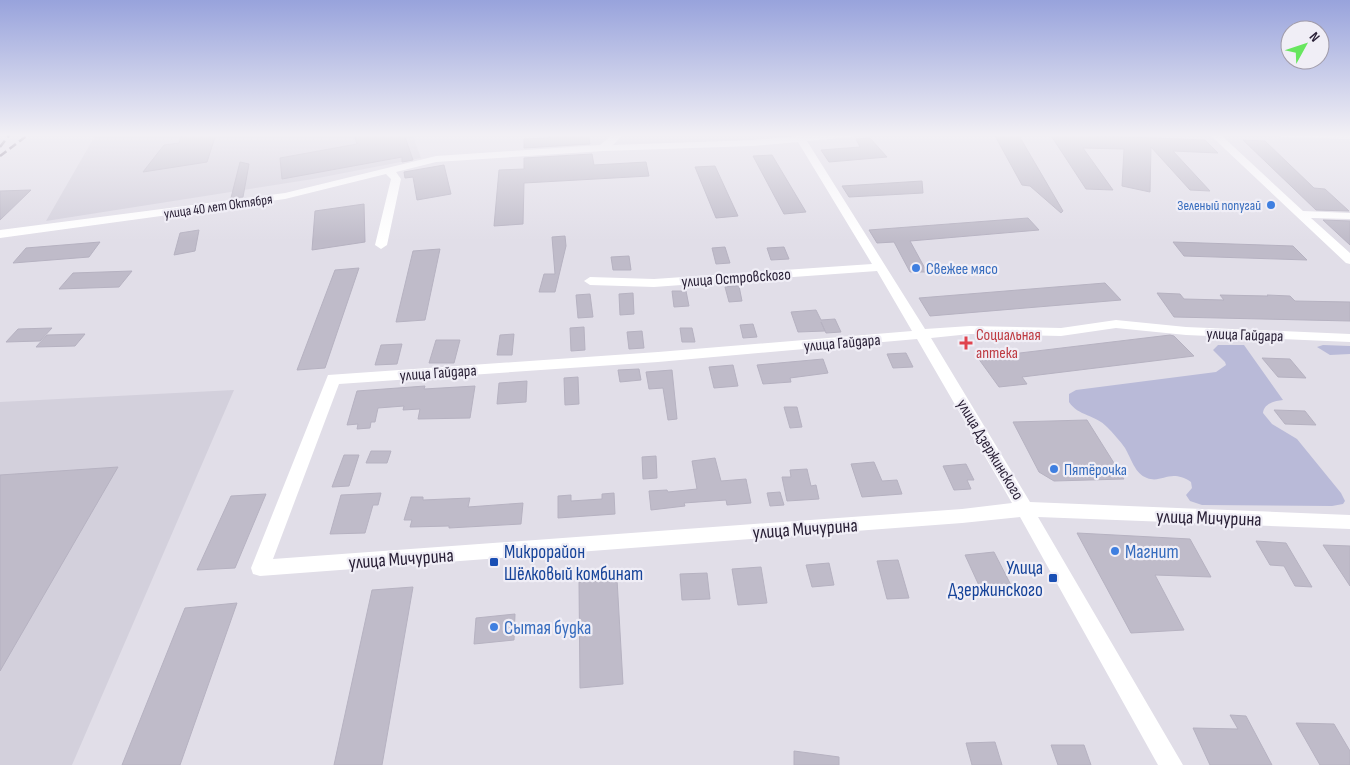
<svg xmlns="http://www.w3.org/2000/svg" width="1350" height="765" viewBox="0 0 1350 765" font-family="'Sofia Sans Condensed',sans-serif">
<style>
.built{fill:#d3d0dc}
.green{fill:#b9bad8}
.building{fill:#bfbbc9;stroke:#b6b2c1}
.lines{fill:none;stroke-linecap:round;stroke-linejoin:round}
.minor{fill:#fff;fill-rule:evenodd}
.rail{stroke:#655b73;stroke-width:2.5;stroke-dasharray:8 4;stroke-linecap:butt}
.shop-dot{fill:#3f7fe0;stroke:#f0eef6;stroke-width:2}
.health-dot{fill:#e0444e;stroke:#f0eef6;stroke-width:2}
.transit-dot{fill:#1a4fb4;stroke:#f0eef6;stroke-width:2}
.labels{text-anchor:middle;stroke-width:4.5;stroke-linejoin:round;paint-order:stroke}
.far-shop-label{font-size:14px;fill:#366cbe;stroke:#f0eef6;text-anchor:end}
.far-street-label{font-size:14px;fill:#2a2137;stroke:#f0eef6}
.shop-label{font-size:16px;fill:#366cbe;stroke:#f0eef6;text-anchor:start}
.street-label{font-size:16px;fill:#2a2137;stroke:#f0eef6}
.health-label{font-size:16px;fill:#be3a42;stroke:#f0eef6;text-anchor:start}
.near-street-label{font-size:19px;fill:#2a2137;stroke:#f0eef6}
.near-transit-label{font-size:19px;fill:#164399;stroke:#f0eef6;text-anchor:start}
.near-shop-label{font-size:19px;fill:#366cbe;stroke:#f0eef6;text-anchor:start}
</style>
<rect width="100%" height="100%" fill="#e1dee8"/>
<path class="built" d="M96,134H412L421,158L313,179L46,221Z
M234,390L72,765H0V402Z"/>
<path class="green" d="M1218,345H1244L1283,400C1275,401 1264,403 1263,413L1272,424L1297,439L1341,493L1345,501L1343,504L1332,506L1202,505L1190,501L1186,495L1192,488L1191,482C1170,468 1162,484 1147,478C1135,474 1131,458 1125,448C1120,441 1113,433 1107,427C1096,415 1078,416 1069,402V394L1076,390L1216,372L1226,365L1225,362L1213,350Z
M1323,345L1350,346V354L1330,355L1317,347Z"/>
<path class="building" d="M182,134H216L207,162L143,172L164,145L179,143Z
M354,134H404L413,160L402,162V157L282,179L280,158L357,144Z
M549,134H588L590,144L524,148V139L549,138Z
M994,134H1018L1063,211L1061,213L1030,186L1022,185Z
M1050,134L1205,140L1218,153L1173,151L1210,191L1190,190L1151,147L1150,192L1122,186L1124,149L1083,148L1113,190L1086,189Z
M870,138L887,157L829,162L821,150L860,147L856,139Z
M1243,140L1265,141L1314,188L1325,189L1349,211L1316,210Z
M592,154L594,165L646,162L649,176L524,183L523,224L494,226L499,170L524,169V158Z
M772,155L806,212L784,214L753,156Z
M240,162L249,164L243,197L231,198Z
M444,165L451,194L417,200L413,177L405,178L404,172Z
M715,166L738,216L716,218L695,167Z
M922,181L923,193L849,197L842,186Z
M31,190L0,220V191Z
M364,204L365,242L312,250L315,211Z
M1028,218L1039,230L910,241L927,272H910L894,242L877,243L869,230Z
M1323,220L1350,221V245Z
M199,230L195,251L174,255L180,233Z
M565,236L566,246L555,292H539L544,274H555L552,237Z
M100,242L89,257L13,263L26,248Z
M1173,242L1293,246L1307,260L1184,256Z
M725,247L730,263L716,264L712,248Z
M784,247L789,259L771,260L767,248Z
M440,249L425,320L396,322L413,251Z
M629,256L631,270H613L611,257Z
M359,268L325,368L297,370L335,270Z
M132,271L119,287L59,289L73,273Z
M1105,283L1121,300L930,316L919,298Z
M733,286H739L742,301L729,302L725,287Z
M672,291H686L689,306L674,307Z
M633,293L634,314L620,315L619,294Z
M1157,293L1180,294L1184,299L1224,300L1220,295L1268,296L1267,295L1290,296L1295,301L1350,302V321L1174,317Z
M590,294L593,317L578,318L576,295Z
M816,310L821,320L835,319L841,332L826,333L821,322L825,331L798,332L791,312Z
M753,324L757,337L743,338L740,325Z
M584,327L585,350L571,351L570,328Z
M52,328L40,341L6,342L18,329Z
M680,328H692L695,342H682Z
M642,331L644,348L629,349L627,332Z
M85,334L75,346L36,347L47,335Z
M514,334L512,355H497L500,335Z
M1170,335L1174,336L1194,356L1022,377L1027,384L999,387L978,358Z
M436,340H460L454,363H429Z
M402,344L397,364L375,365L381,345Z
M906,353L913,367L893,368L887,354Z
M1262,358L1290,359L1306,378L1278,377Z
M823,359L828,373L790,378L791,382L763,384L757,365Z
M733,365L738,386L714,388L709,367Z
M639,369L641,380L620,382L618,370Z
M672,370L677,419L668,420L663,388L649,389L646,372Z
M578,377L579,404L565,405L564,378Z
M527,381L526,402L497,404L499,383Z
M425,386L424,389L475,386L470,418L418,419L420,409L403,410L404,406L378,408L375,422H371L370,428L357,429L358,424L347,425L357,391Z
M784,407H797L802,427L790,428Z
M1274,410L1305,411L1316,425L1285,424Z
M1087,420L1124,479L1054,481L1039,472L1013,422Z
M371,451H391L387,463H366Z
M344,455H359L349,486L332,487Z
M656,456L657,478L643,479L642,457Z
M715,458L721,481L746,479L751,503L727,505L726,500L684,503L685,506L651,510L649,491L667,490L668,492L697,489L692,461Z
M874,462L882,481L897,480L902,494L862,497L851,464Z
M966,464L974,480H967L971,489L954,490L943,466Z
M118,467L0,671V475Z
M807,469L811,486L816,485L819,499L787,501L782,477H791L790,470Z
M780,492L784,505L770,506L767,493Z
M381,493L378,505H373L365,533L330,534L341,495Z
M614,493L615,514L558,518V496L571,495V501L602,499V494Z
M266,494L235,568L197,570L231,496Z
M411,497H423V500L470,498L468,507L523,503L521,524L449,528V526L410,527L412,520H404Z
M1077,533L1190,539L1211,577L1155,575L1184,630L1131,633Z
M1256,541L1286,543L1312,587L1295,586L1284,566L1270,565Z
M1323,545L1350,546V586Z
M994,552L1013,589L982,592L965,555Z
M898,560L909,598L887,599L877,561Z
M829,563L834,585L812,587L806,565Z
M761,567L767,603L738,605L732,569Z
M707,573L710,599L682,600L680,574Z
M617,579L623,684L580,688L579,582Z
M413,587L382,765H334L372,590Z
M237,603L180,765H122L185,608Z
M515,614L514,640L474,644L476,618Z
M1230,715L1246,716L1272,765H1210L1193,728L1238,729Z
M1296,723L1334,724L1350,751V765H1320Z
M995,742L1002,765H972L966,743Z
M1051,745H1084L1091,765H1058Z
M794,751L839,757V765H794Z"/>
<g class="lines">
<path class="minor" d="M613,134H624L613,145L753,140L821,134H857L852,137L807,141L925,329L970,326L1061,328L1116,320L1186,327L1350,334V342L1186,335L1116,328L1061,336L970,334L931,338L1030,502L1350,515V529L1038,517L1183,765H1158L1020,517L962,523L260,576L253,574L251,568L328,375L658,352L912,331L877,271L654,287L590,285L584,281L590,277L654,279L872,264L798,142L753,146L603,151L436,162L396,172L401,179L387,245L381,249L375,245L391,179L386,174L285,199L0,238V230L285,193L436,156L600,145ZM917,339L1012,503L962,509L273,559L339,384L658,362Z
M1209,134H1220L1303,211L1350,213V219L1311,218L1350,253V264L1346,263Z
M1277,134H1350V139L1282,137Z"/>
<path class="rail" d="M0,147L10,134
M0,156L29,134"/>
</g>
<linearGradient id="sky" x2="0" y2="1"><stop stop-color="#98a3dc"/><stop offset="0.56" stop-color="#f2f0f5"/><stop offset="1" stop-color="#f2f0f5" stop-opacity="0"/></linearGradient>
<rect width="1350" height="241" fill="url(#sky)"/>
<g class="shop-dot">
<circle cx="1271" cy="205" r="5"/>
<circle cx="916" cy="268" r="5"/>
<circle cx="1054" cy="469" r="5"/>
<circle cx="1115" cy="551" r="5"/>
<circle cx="494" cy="627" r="5"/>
</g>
<path class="health-dot" d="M963.5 335.5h5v5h5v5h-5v5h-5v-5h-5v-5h5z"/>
<g class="transit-dot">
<rect x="489" y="557" width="10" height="10" rx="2.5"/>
<rect x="1048" y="573" width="10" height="10" rx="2.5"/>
</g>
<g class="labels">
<g class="far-shop-label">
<text x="1261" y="210">Зеленый попугай</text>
</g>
<g class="far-street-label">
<text transform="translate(218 206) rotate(-8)" y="5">улица 40 лет Октября</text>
</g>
<g class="shop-label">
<text x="926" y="274">Свежее мясо</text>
<text x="1064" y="475">Пятёрочка</text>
</g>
<g class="street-label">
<text transform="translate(736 277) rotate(-4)" y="6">улица Островского</text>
<text transform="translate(1245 334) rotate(2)" y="6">улица Гайдара</text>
<text transform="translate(842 342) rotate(-5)" y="6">улица Гайдара</text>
<text transform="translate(438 372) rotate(-4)" y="6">улица Гайдара</text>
<text transform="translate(991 449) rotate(59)" y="6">улица Дзержинского</text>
</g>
<g class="health-label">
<text x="976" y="340">Социальная<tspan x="976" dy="18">аптека</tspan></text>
</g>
<g class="near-street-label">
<text transform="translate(1209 517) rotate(2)" y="7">улица Мичурина</text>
<text transform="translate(805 528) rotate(-4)" y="7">улица Мичурина</text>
<text transform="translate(401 558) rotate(-4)" y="7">улица Мичурина</text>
</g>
<g class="near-transit-label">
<text x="504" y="558">Микрорайон<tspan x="504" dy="22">Шёлковый комбинат</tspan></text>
<text x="1043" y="574" text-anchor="end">Улица<tspan x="1043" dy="22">Дзержинского</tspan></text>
</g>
<g class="near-shop-label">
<text x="1125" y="558">Магнит</text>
<text x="504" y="634">Сытая будка</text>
</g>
</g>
<g transform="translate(1305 45) rotate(50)"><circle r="24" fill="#f0eef6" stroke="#a19caa"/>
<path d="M0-4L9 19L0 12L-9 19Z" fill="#67e65f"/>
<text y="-8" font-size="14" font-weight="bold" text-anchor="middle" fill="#2a2137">N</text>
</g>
</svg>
